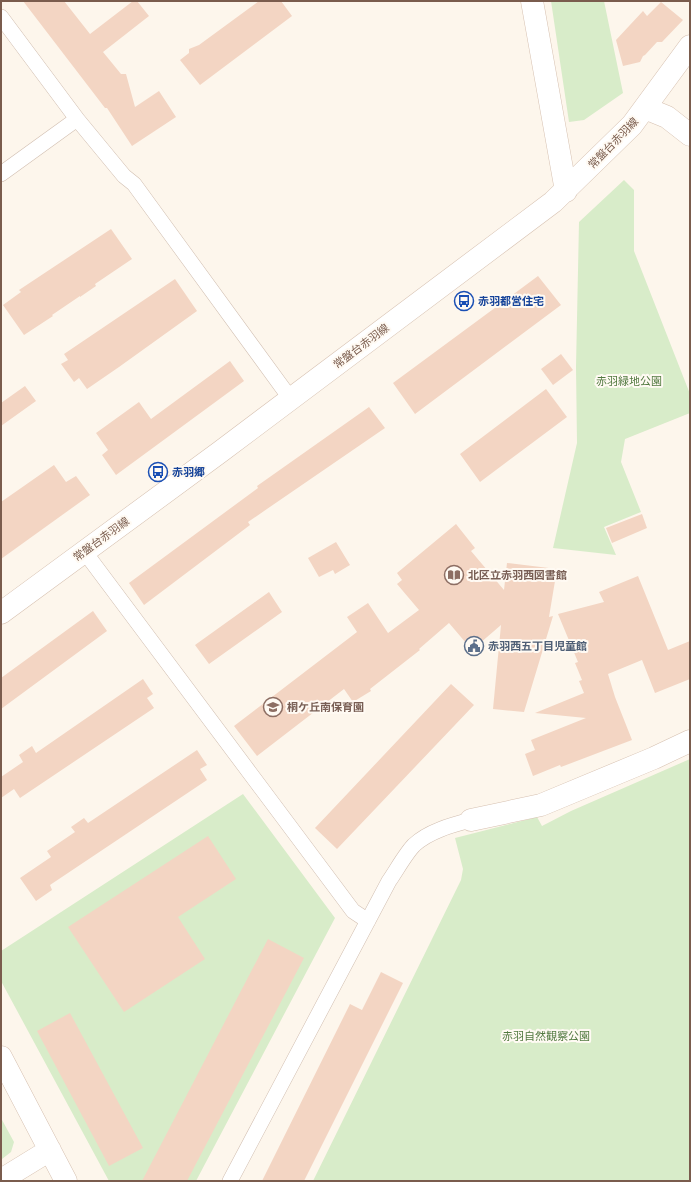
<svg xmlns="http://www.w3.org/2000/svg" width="691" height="1182" viewBox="0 0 691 1182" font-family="'Asap Condensed','Noto Sans JP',sans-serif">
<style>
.green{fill:#d8ecc9}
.building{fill:#f3d5c3}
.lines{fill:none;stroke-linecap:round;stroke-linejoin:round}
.street-casing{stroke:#d1beb0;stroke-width:16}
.secondary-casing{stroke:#d6c0b0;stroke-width:23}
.street{stroke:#fff;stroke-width:15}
.secondary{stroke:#fff;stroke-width:22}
.labels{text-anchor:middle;stroke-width:4;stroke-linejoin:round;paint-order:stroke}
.street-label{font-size:11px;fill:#7a5c4d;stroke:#fffaf3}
.transit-label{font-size:11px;font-weight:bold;fill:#164399;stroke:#fffaf3;text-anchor:start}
.park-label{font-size:11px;fill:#537a41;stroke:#fffaf3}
.education-label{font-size:11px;font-weight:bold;fill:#785e54;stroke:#fffaf3;text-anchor:start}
.service-label{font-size:11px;font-weight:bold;fill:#4e5e75;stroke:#fffaf3;text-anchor:start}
</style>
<rect width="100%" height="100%" fill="#fdf6ec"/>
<path class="green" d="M551,1H604L623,93L584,120L569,122Z
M624,180L634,190V251L690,394V413L625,439L621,462L641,512L604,527L616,555L553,548L577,443L576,367L579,222Z
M690,759V1181H313L461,880L463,869L455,838L537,817L542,826L571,811Z
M243,794L335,918L196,1181H109L1,981V951Z
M1,1118L14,1142L11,1152L2,1159Z"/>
<path class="building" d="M23,1H64L90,34L133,1H137L149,16L103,52L121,74H126L135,107L159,91L176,117L132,146L107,108H105Z
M259,1H281L292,16L200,85L180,60L189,53V49L199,45Z
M661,2L683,20L662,42H657L645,55L643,56L640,62L623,66L616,40L643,11L647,16Z
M111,229L132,259L95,284L96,286L80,297V296L52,315L53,316L24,335L3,305L21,292L19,290Z
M538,276L561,305L415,414L393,383Z
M175,279L197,311L119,367L87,389L79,378L74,382L61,364L68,360L64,354Z
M561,354L573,370L553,385L541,369Z
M230,361L244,381L116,475L102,455L108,450L96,433L139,402L151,419Z
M25,386L36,401L1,426V403Z
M546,389L567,417L480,482L460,454Z
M369,407L385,428L248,522L250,525L144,605L129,583L258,488L257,486Z
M54,465L66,482L76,476L90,495L1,559V502Z
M642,514L647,528L612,543L606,528Z
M456,524L475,548L471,551L504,590L507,563L557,569L549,617L553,616L524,712L493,709L501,625L472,650L449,623L419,649L420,650L370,689L371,691L353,702L344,689L257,756L234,726L357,632L347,617L368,603L388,633L419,610L397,584L402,580L397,573Z
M336,542L350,565L335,574L333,570L319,577L308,558Z
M638,576L668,650L690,641V679L655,693L642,660L608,674L615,697L632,740L561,767L560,765L533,776L525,754L535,750L531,740L586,718L535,713L584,693L579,681L582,680L575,663L578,662L558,614L604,602L599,592Z
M269,592L282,612L209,664L195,645Z
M93,611L107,631L1,709V678Z
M143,679L153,694L147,698L154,708L20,798L14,789L1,798V777L23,762L19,755L32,746L36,753Z
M451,684L474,705L337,849L315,828Z
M197,750L207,765L200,769L207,780L50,885L52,890L36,901L20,878L51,857L47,851L75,832L71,827L84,818L88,823Z
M208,836L236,879L178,917L205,959L124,1012L68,927Z
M268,939L304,958L187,1181H142Z
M381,972L403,983L304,1181H262L350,1004L362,1010Z
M70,1013L143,1148L109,1166L37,1031Z"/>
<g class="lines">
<defs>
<path id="street" d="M1,17L77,119L124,176L134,184L290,398
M1,174L77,119
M84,551L353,911L368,921
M230,1181L389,881C396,871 406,853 414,845C429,831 452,825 471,820"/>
<path id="secondary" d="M532,1L566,191
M645,108L667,117L690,135
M1,613L220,452L553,202L632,125L690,46
M471,820L541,805L654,758L690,741
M1,1057L66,1181
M1,1180L50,1150"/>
</defs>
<use href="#street" class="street-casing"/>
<use href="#secondary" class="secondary-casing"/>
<use href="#street" class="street"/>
<use href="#secondary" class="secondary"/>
</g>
<defs>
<symbol id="bus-ring" viewBox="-11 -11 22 22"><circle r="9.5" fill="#fffaf3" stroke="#1a4fb4" stroke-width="1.5"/><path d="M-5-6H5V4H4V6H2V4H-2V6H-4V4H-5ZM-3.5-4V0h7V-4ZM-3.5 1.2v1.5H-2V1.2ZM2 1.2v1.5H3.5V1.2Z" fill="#1a4fb4"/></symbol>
<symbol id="library-ring" viewBox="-11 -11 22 22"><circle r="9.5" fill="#fffaf3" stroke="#8d6e63" stroke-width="1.5"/><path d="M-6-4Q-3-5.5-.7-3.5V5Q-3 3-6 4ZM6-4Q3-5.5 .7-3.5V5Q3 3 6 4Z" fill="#8d6e63"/></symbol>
<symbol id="civic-ring" viewBox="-11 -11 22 22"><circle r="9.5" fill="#fffaf3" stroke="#5c6f8a" stroke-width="1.5"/><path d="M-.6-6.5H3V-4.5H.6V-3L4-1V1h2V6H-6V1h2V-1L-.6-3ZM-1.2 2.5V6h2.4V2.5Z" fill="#5c6f8a"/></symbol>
<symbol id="school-ring" viewBox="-11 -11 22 22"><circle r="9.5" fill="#fffaf3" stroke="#8d6e63" stroke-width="1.5"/><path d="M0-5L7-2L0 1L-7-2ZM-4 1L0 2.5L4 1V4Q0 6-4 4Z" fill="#8d6e63"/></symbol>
</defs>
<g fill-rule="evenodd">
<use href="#bus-ring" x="453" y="290" width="22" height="22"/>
<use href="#bus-ring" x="147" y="461" width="22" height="22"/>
<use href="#library-ring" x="443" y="564" width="22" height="22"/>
<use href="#civic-ring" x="463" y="635" width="22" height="22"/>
<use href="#school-ring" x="262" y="696" width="22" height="22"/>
</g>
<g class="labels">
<g class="street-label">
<text transform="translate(613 143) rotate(-46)" y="4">常盤台赤羽線</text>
<text transform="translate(361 346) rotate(-37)" y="4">常盤台赤羽線</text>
<text transform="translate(101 539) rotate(-36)" y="4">常盤台赤羽線</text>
</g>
<g class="transit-label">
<text x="478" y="305">赤羽都営住宅</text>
<text x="172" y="476">赤羽郷</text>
</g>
<g class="park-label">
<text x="629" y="385">赤羽緑地公園</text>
<text x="546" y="1040">赤羽自然観察公園</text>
</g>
<g class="education-label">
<text x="468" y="579">北区立赤羽西図書館</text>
<text x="287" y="711">桐ケ丘南保育園</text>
</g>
<g class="service-label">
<text x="488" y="650">赤羽西五丁目児童館</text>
</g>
</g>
<rect width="691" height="1182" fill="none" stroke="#7a5c4d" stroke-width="4"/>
</svg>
